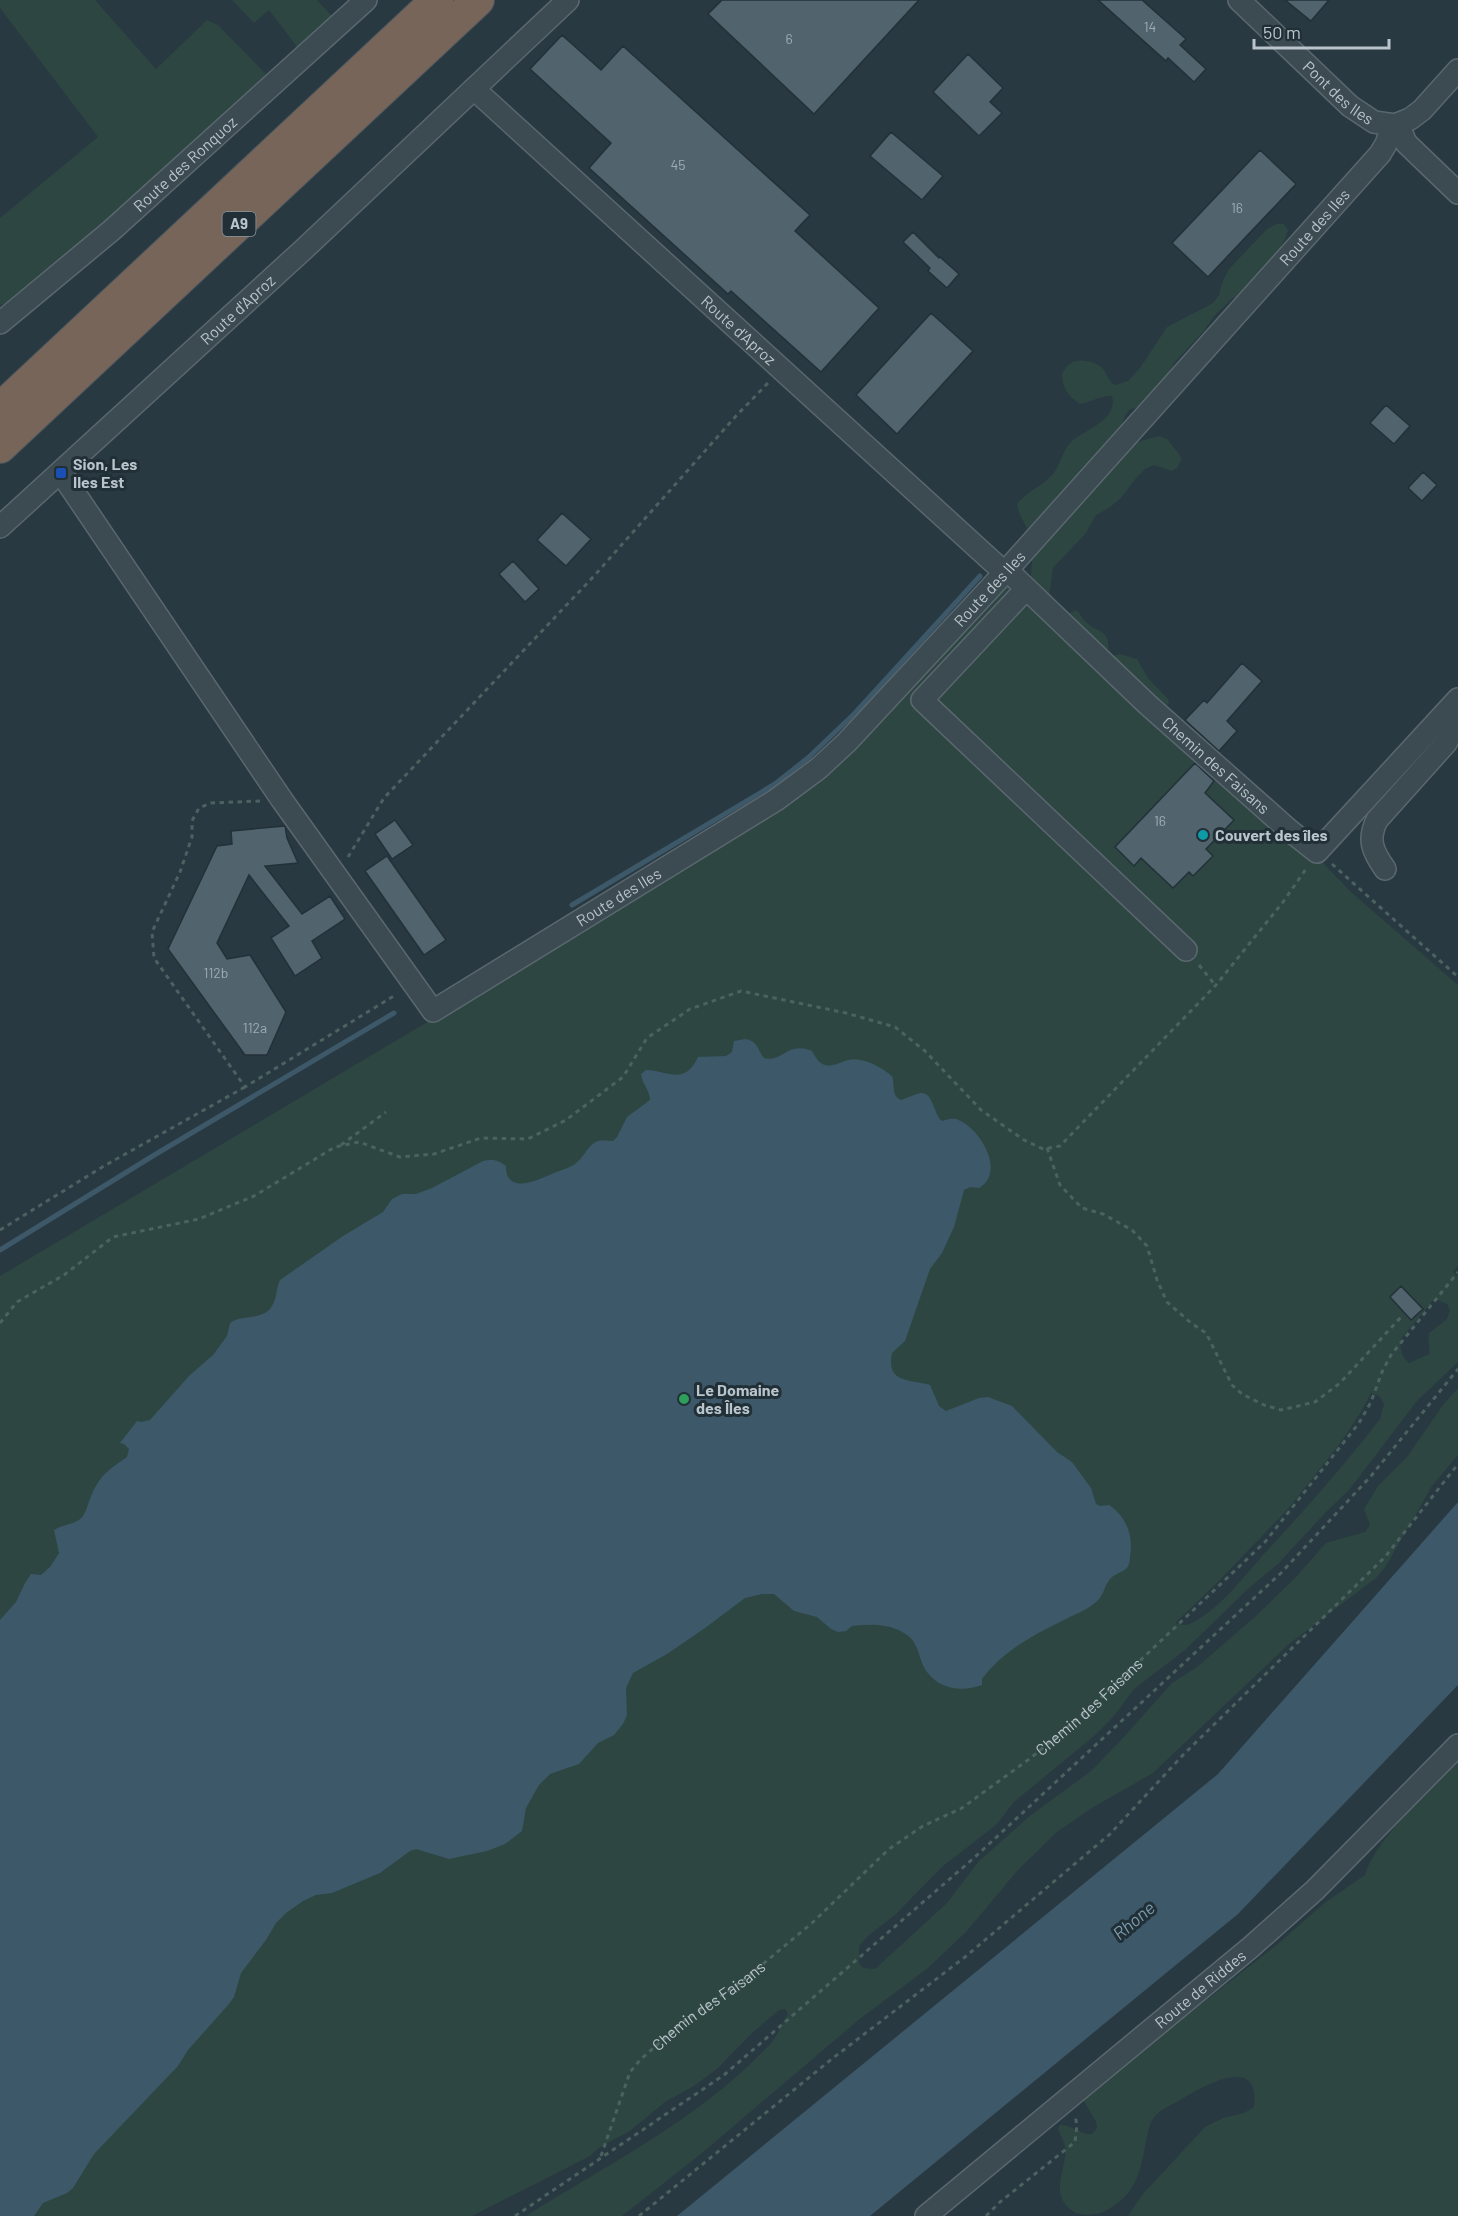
<svg xmlns="http://www.w3.org/2000/svg" width="1458" height="2216" viewBox="0 0 1458 2216" font-family="Barlow,sans-serif">
<style>
.green{fill:#2d4642;fill-rule:evenodd}
.water{fill:#3d5868}
.lines{fill:none;stroke-linecap:round;stroke-linejoin:round}
.stream{stroke:#3d5868;stroke-width:5}
.building{fill:#51636c;stroke:#233139;stroke-width:1.5}
.minor-casing{stroke:#5a676f;stroke-width:24}
.highway-casing{stroke:#47545c;stroke-width:34}
.path{stroke:#4c6260;stroke-width:3;stroke-dasharray:4.5 4.5;stroke-linecap:butt}
.minor{stroke:#3c4a51;stroke-width:21}
.highway{stroke:#77655a;stroke-width:32}
.transit-dot{fill:#1a4fb4;stroke:#212f37;stroke-width:2}
.culture-dot{fill:#0f9aa8;stroke:#212f37;stroke-width:2}
.leisure-dot{fill:#2e9e5b;stroke:#212f37;stroke-width:2}
.labels{text-anchor:middle;stroke-width:6;stroke-linejoin:round;paint-order:stroke}
.number-label{font-size:14px;fill:#9facb3}
.shield{fill:#212f37;stroke:#8b979f;stroke-width:1.5}
.shield-label{font-size:15px;font-weight:bold;fill:#b9c4cb}
.street-label{font-size:16px;fill:#b9c4cb;stroke:#212f37}
.poi-label{font-size:16px;font-weight:bold;fill:#b9c4cb;stroke:#212f37;text-anchor:start}
.water-label{font-size:18px;font-style:italic;fill:#7b9bac;stroke:#212f37}
</style>
<rect width="100%" height="100%" fill="#283941"/>
<path class="green" d="M0,0H95L156,69L207,20L218,25L267,75L58,266L9,303L0,305V218L98,137L0,8Z
M232,0H317L333,17L298,48L269,10L254,23Z
M1277,224H1284L1288,230L1285,239L1266,274L1255,289L1233,298L1215,315L1203,332L1174,363L1160,391L1149,402L1129,410L1125,416L1115,443L1116,461L1120,462L1129,448L1137,442L1159,436L1167,439L1179,454L1182,459L1177,468L1172,471L1154,465L1145,469L1137,477L1121,498L1109,508L1096,515L1086,533L1053,568L1048,607L1057,619L1076,610C1081,614 1082,618 1086,622C1099,634 1111,629 1108,653L1111,657L1120,654L1137,659L1148,678L1168,699L1169,703L1156,716L1166,720L1177,716L1183,724L1276,814L1351,892L1458,985V1266L1453,1272L1458,1276V1362L1417,1401L1349,1490L1326,1512L1278,1564L1249,1588L1185,1650L1134,1689L1114,1716L1094,1736L1014,1802L996,1825L943,1866L896,1914L868,1936L859,1946V1963L863,1968L875,1969L947,1903L979,1861L1031,1815L1091,1771L1122,1739L1172,1683L1197,1667L1257,1615L1296,1577L1326,1543L1365,1532L1370,1525L1364,1509L1378,1486L1407,1457L1443,1405L1458,1388V1455L1432,1486L1386,1566L1376,1578L1289,1644L1153,1773L1092,1808L1057,1832L1018,1870L966,1932L928,1968L861,2018L702,2153L622,2216H526C607,2165 703,2117 769,2045C777,2037 782,2024 788,2014L785,2009L779,2010L752,2033L718,2068L694,2086L665,2102L630,2131L600,2147L590,2156L472,2216H0V1276L434,1018L777,805L999,585L1031,584C1030,570 1034,557 1032,545C1031,529 1019,519 1017,504C1028,490 1044,485 1053,474C1061,464 1062,451 1071,442C1085,429 1118,421 1112,396C1102,395 1091,402 1080,404C1067,395 1062,388 1062,373C1065,369 1069,364 1073,362C1081,358 1099,362 1104,370C1109,377 1108,381 1115,385L1128,381L1140,368L1167,327L1213,303L1219,295L1222,283L1229,269L1267,229ZM1434,1299L1447,1304L1450,1310L1447,1319L1429,1333C1427,1341 1431,1346 1429,1354L1409,1363C1401,1357 1401,1350 1400,1340ZM1371,1393L1379,1396L1384,1404L1380,1419C1343,1467 1303,1512 1262,1556C1242,1579 1220,1608 1192,1623C1186,1626 1181,1625 1175,1623L1216,1584L1288,1509L1342,1441L1361,1412Z
M1458,1760V2216H1128L1142,2195L1205,2127L1223,2118L1244,2113L1254,2107C1261,2053 1204,2086 1182,2099C1174,2104 1161,2109 1155,2116C1149,2123 1148,2133 1146,2142C1140,2174 1135,2197 1103,2212C1095,2215 1084,2216 1076,2213C1045,2195 1069,2167 1065,2146C1063,2140 1060,2134 1058,2129L1060,2125C1072,2124 1080,2135 1092,2134L1097,2128L1096,2122L1084,2101L1086,2095L1279,1943L1323,1904L1365,1875C1374,1841 1432,1788 1458,1760Z"/>
<path class="water" d="M745,1039C758,1041 757,1049 764,1058C784,1063 786,1041 812,1051C815,1056 819,1064 825,1065C833,1067 841,1062 848,1060C861,1056 882,1067 892,1076C895,1084 891,1096 901,1100C907,1098 915,1094 921,1093C933,1092 934,1115 942,1121C946,1120 951,1118 956,1119C979,1126 1007,1172 979,1188L970,1187L964,1190L954,1227L942,1253L930,1269L905,1341L892,1353C886,1383 908,1379 930,1385L939,1406L946,1411L979,1398L988,1397L1012,1406L1057,1452L1072,1462L1091,1488L1096,1504L1100,1506L1109,1505C1126,1516 1134,1536 1130,1557C1130,1561 1129,1566 1126,1569C1121,1573 1114,1574 1110,1579C1104,1586 1104,1596 1096,1602C1086,1611 1075,1614 1064,1620C1033,1635 1003,1651 982,1679V1685C963,1692 940,1690 927,1672C918,1660 920,1644 907,1635C890,1623 871,1624 852,1626L846,1631L838,1632L831,1629L817,1617L794,1611L774,1594H762L745,1598L705,1628L667,1654L633,1673L626,1688L627,1715L623,1724L614,1735L598,1743L579,1764L550,1774L539,1785L526,1808L522,1831L505,1844L487,1851L449,1859L416,1849L410,1851L380,1873L332,1893L316,1895L303,1901L286,1913L276,1923L266,1940L241,1973L234,1997L229,2004L188,2050L178,2066L94,2154L73,2188L67,2193L43,2203L34,2216H0V1620L16,1602L25,1583L31,1574L41,1575L50,1567L59,1553L54,1530C63,1524 76,1525 83,1516C87,1510 89,1500 92,1494C100,1475 111,1468 127,1457L129,1449L124,1444L120,1443L137,1421L141,1422L150,1420L189,1376L213,1355L227,1336L230,1323C242,1314 266,1321 273,1304C277,1297 276,1288 280,1280L343,1236L383,1212L392,1199L402,1194H416L432,1188L483,1161C493,1159 498,1160 506,1166C506,1196 538,1180 554,1173C561,1170 569,1168 575,1164C583,1158 587,1148 594,1143C599,1139 607,1141 613,1141L617,1137L627,1117L650,1100C650,1090 642,1084 641,1074L646,1070C667,1070 684,1087 698,1057L726,1056L732,1052L734,1041Z
M1458,1502V1685L1238,1914L870,2216H677L1218,1774Z"/>
<g class="lines">
<path class="stream" d="M572,905L775,784L809,757L855,713L980,576
M0,1250L156,1154L394,1013"/>
</g>
<path class="building" d="M722,0H919L814,114L708,14Z
M1098,0H1142L1186,39L1180,45L1206,69L1194,82L1168,58L1166,61Z
M1285,0H1329L1311,21Z
M562,35L601,70L623,46L810,215L795,231L879,308L821,372L731,291L728,294L589,168L611,143L530,69Z
M968,54L1003,88L990,102L1002,113L979,136L933,92Z
M891,132L943,176L922,200L870,156Z
M1260,150L1296,184L1208,277L1172,243Z
M913,232L939,258L940,257L959,274L947,288L928,271L930,268L903,242Z
M931,313L973,351L897,434L856,395Z
M1386,405L1410,426L1394,444L1370,423Z
M1423,472L1437,485L1422,501L1408,488Z
M562,513L591,539L566,566L537,540Z
M513,561L539,589L525,602L499,574Z
M1242,663L1262,681L1227,721L1237,731L1219,751L1185,720L1204,700L1207,703Z
M1195,763L1214,781L1205,793L1234,820L1206,849L1213,856L1193,876L1189,872L1173,888L1141,858L1134,866L1115,847Z
M395,820L413,845L392,859L375,834Z
M285,826L287,838L298,863L265,866L302,914L330,896L345,919L312,941L322,958L295,976L271,938L289,926L249,875L217,943L227,959L250,955L286,1012L267,1055H245L168,949L217,846L232,844L231,831Z
M387,856L446,940L424,955L365,871Z
M1401,1286L1423,1309L1411,1320L1390,1297Z"/>
<g class="lines">
<defs>
<g id="minor">
<path id="s2" d="M1239,0L1350,106L1374,122L1395,125L1410,119L1422,110L1458,70"/>
<path id="s3" d="M474,89L1005,573"/>
<path d="M1398,124L1406,143L1458,193"/>
<path id="s4" d="M0,323L112,230L366,0"/>
<path id="s5" d="M61,473L282,800L433,1011L776,800L819,768L847,742L1007,570L1380,154L1386,144L1392,126"/>
<path id="s6" d="M0,527L303,250L568,0"/>
<path id="s7" d="M1007,570L1147,704L1289,830L1317,852L1458,699"/>
<path d="M1026,589L922,700L1186,950"/>
<path d="M1385,869C1373,852 1367,840 1377,820L1446,743L1454,728L1458,713"/>
<path id="s8" d="M926,2216L1251,1947L1315,1890L1458,1745"/>
</g>
<path id="highway" d="M0,409L437,0
M0,447L478,0"/>
</defs>
<use href="#minor" class="minor-casing"/>
<use href="#highway" class="highway-casing"/>
<g class="path">
<path d="M260,801L211,803L199,808L192,821V837L180,872L152,932L154,958L245,1087L397,994"/>
<path d="M348,857L384,798L594,576L736,416L768,383"/>
<path d="M1332,864L1458,977"/>
<path d="M1199,965L1215,985"/>
<path d="M341,1145L386,1112"/>
<path d="M1047,1148L1060,1185L1082,1208L1103,1214L1132,1230L1147,1246L1157,1280L1167,1302L1191,1323L1206,1333L1232,1385L1242,1394L1264,1405L1281,1410L1315,1402L1340,1383L1402,1316"/>
<path d="M0,1230L104,1166L245,1087"/>
<path d="M0,1323L17,1302L64,1275L113,1237L199,1219L254,1196L335,1147L359,1142L400,1157L434,1154L481,1138L528,1139L566,1120L623,1077L647,1038L690,1009L741,991L846,1013L895,1027L925,1051L981,1110L1024,1140L1043,1149L1060,1146L1216,985L1283,902L1306,869"/>
<path id="s1" d="M601,2156L630,2072L640,2060L683,2022L745,1979L812,1923L889,1849L923,1826L962,1808L1032,1757L1088,1710L1265,1542L1359,1423L1371,1402L1382,1372L1391,1355L1458,1272"/>
<path d="M515,2216L724,2075L975,1857L1281,1573L1371,1476L1458,1369"/>
<path d="M639,2216L833,2058L965,1957L1110,1834L1183,1755L1385,1557L1458,1464"/>
<path d="M986,2216L1000,2202L1075,2142L1077,2125L1075,2116"/>
</g>
<use href="#minor" class="minor"/>
<use href="#highway" class="highway"/>
</g>
<rect class="transit-dot" x="55" y="467" width="12" height="12" rx="3"/>
<circle class="culture-dot" cx="1203" cy="835" r="6"/>
<circle class="leisure-dot" cx="684" cy="1399" r="6"/>
<g class="labels">
<g class="number-label">
<text x="1150" y="32">14</text>
<text x="789" y="44">6</text>
<text x="678" y="170">45</text>
<text x="1237" y="213">16</text>
<text x="1160" y="826">16</text>
<text x="216" y="978">112b</text>
<text x="255" y="1033">112a</text>
</g>
<rect class="shield" x="222.5" y="212" width="33" height="24" rx="4.5"/>
<g class="shield-label">
<text x="239" y="229">A9</text>
</g>
<g class="street-label">
<text dy="6" stroke="none"><textPath href="#s2" startOffset="136">Pont des Iles</textPath></text>
<text dy="6" stroke="none"><textPath href="#s4" startOffset="244">Route des Ronquoz</textPath></text>
<text dy="6" stroke="none"><textPath href="#s5" startOffset="1844">Route des Iles</textPath></text>
<text dy="6" stroke="none"><textPath href="#s6" startOffset="322">Route d'Aproz</textPath></text>
<text dy="6" stroke="none"><textPath href="#s3" startOffset="358">Route d'Aproz</textPath></text>
<text dy="6" stroke="none"><textPath href="#s5" startOffset="1358">Route des Iles</textPath></text>
<text dy="6" stroke="none"><textPath href="#s7" startOffset="286">Chemin des Faisans</textPath></text>
<text dy="6" stroke="none"><textPath href="#s5" startOffset="872">Route des Iles</textPath></text>
<text dy="6" stroke="none"><textPath href="#s1" startOffset="678">Chemin des Faisans</textPath></text>
<text dy="6" stroke="none"><textPath href="#s8" startOffset="356">Route de Riddes</textPath></text>
<text dy="6" stroke="none"><textPath href="#s1" startOffset="192">Chemin des Faisans</textPath></text>
</g>
<g class="poi-label">
<text x="73" y="470">Sion, Les<tspan x="73" dy="18">Iles Est</tspan></text>
<text x="1215" y="841">Couvert des îles</text>
<text x="696" y="1396">Le Domaine<tspan x="696" dy="18">des Îles</tspan></text>
</g>
<g class="water-label">
<text transform="translate(1134 1921) rotate(-40)" y="6">Rhone</text>
</g>
</g>
<path d="M1254 39v9h135v-9" fill="none" stroke="#b9c4cb" stroke-width="3"/>
<text x="1263" y="39" font-size="18" fill="#b9c4cb" stroke="#212f37" stroke-width="4.5" paint-order="stroke">50 m</text>
</svg>
